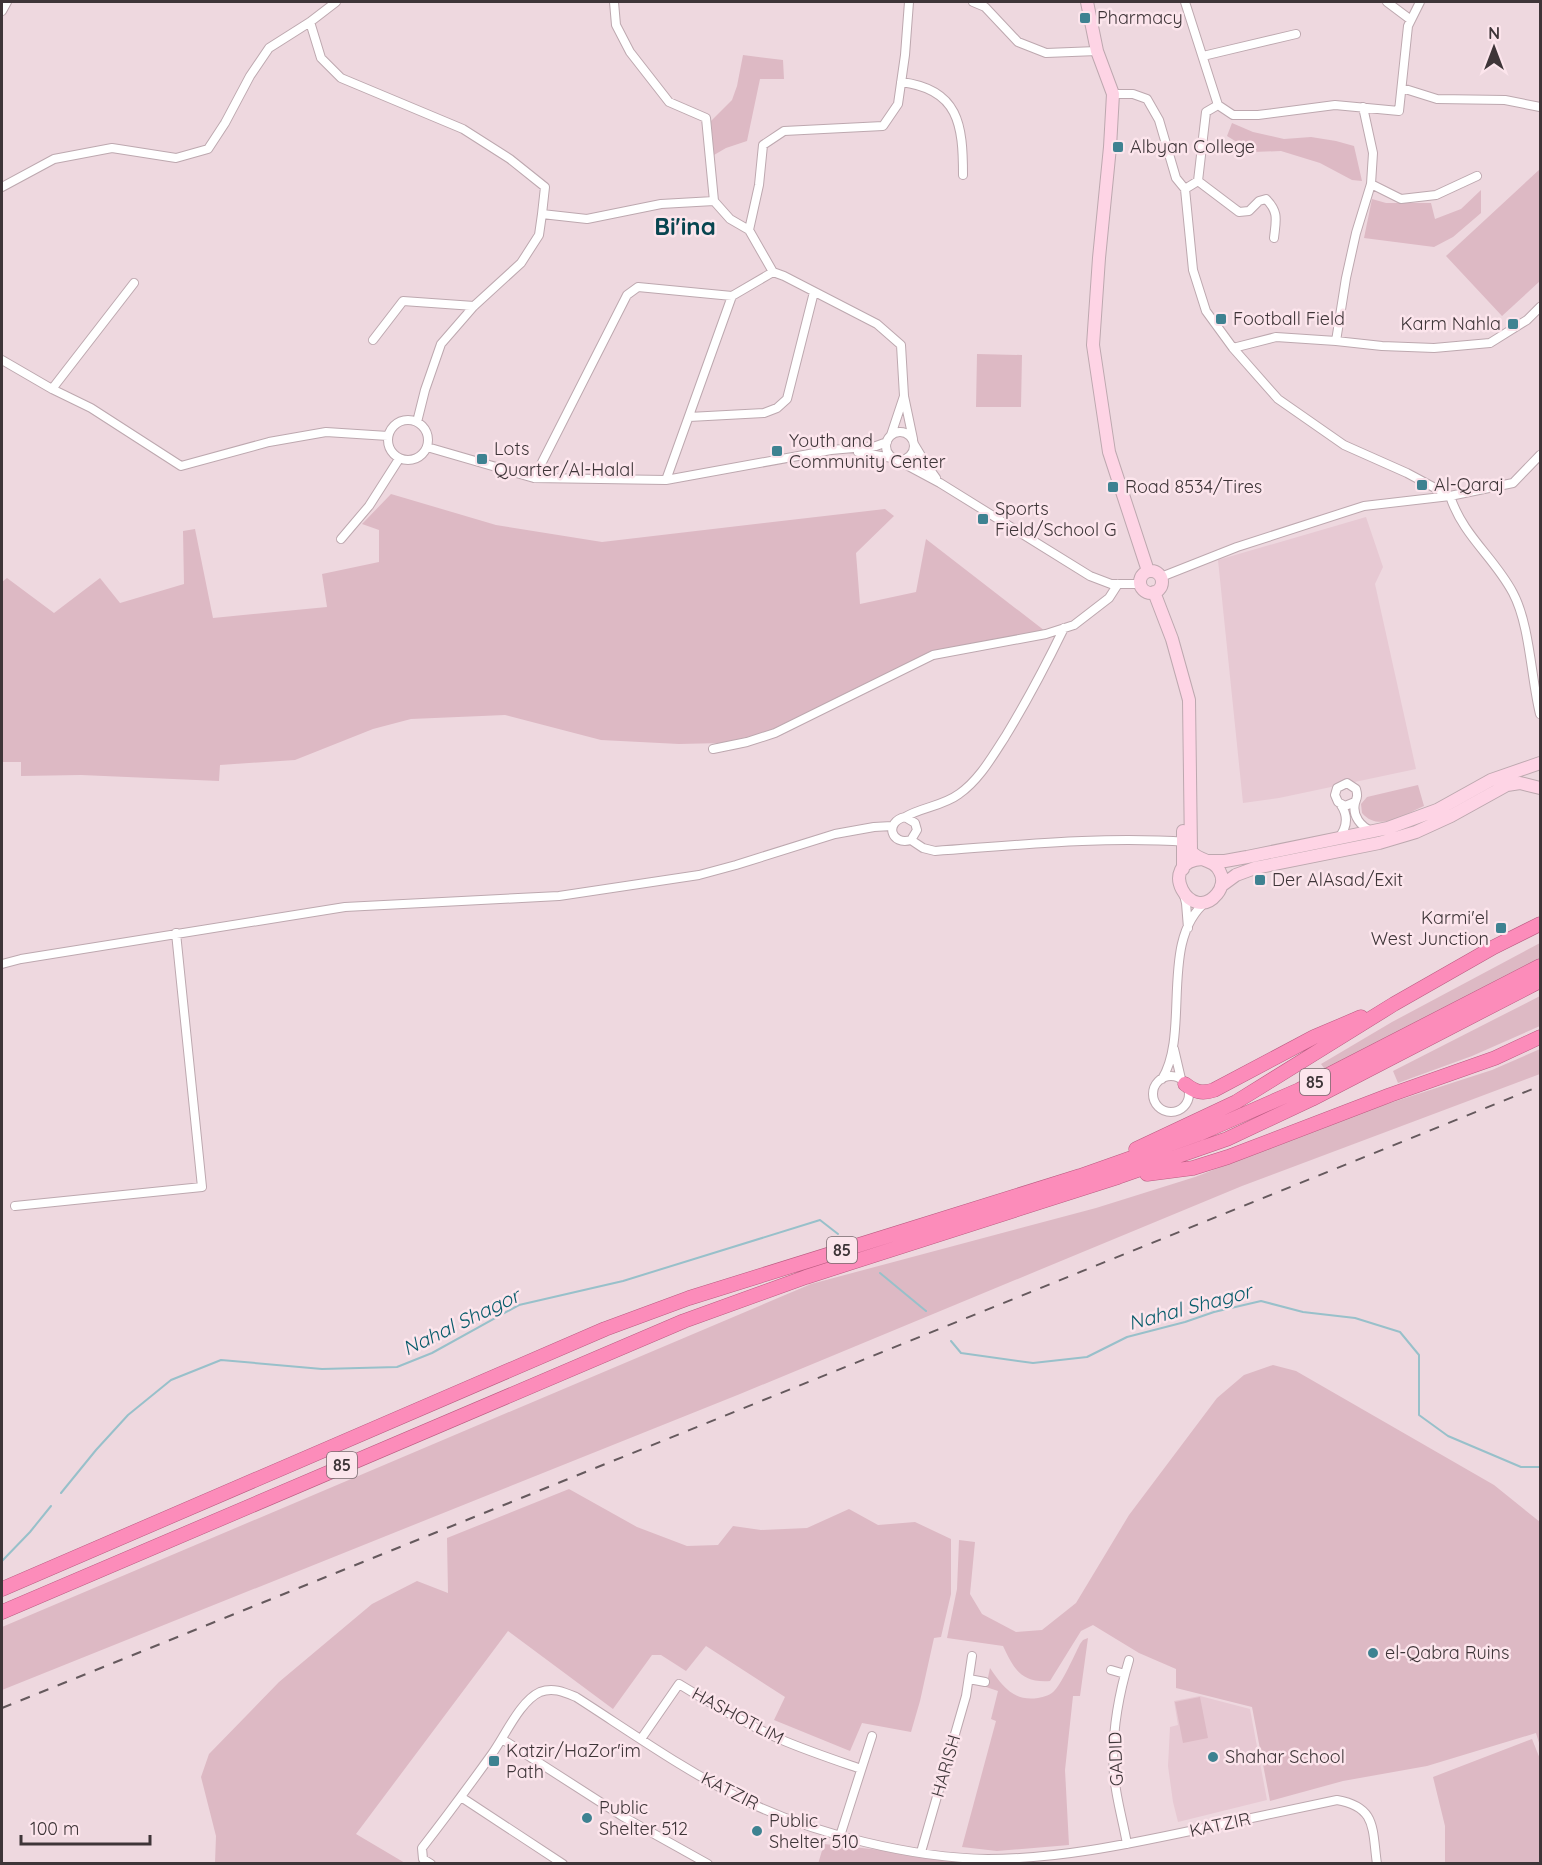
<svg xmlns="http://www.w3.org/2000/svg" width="1542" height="1865" viewBox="0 0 1542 1865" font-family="Quicksand,sans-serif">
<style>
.built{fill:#e7c9d3}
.green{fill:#ddb9c4}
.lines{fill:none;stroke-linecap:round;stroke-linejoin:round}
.stream{stroke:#98c0ca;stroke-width:2}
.minor-casing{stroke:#bda8af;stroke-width:10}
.secondary-casing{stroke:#bda8af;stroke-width:14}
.trunk-casing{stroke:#ba5b81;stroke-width:15}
.minor{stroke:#fff;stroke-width:8}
.secondary{stroke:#fed4e5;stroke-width:12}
.trunk{stroke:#fc8cba;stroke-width:14}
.rail{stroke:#65595d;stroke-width:2;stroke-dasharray:10 10;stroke-linecap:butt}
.poi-dot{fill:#3e8291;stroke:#fce5ec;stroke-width:2}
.labels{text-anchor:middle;stroke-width:5;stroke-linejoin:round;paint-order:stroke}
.shield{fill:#fce5ec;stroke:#776a6e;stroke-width:1.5}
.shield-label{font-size:16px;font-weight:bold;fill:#3e3538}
.poi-label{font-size:18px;fill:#3e3538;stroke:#fce5ec;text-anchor:start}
.street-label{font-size:18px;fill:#3e3538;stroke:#fce5ec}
.water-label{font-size:20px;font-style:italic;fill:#075c6b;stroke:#fce5ec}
.district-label{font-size:24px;font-weight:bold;fill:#084550;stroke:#fce5ec}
</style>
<rect width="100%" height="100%" fill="#eed8df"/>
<path class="built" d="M1366,517L1383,567L1375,584L1416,769L1279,798L1243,803L1218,560Z
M1200,1696L1250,1709L1267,1800L1178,1822L1173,1802L1168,1766L1170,1727L1178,1725L1174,1701Z"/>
<path class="green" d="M743,55L783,60L784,79H760L747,141L726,148L714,155L711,121L732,100L737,86Z
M1232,123L1253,132L1284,139L1311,137L1336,141L1354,146L1362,181L1352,180L1320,163L1281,151L1253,152L1227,136Z
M1540,169V281L1502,316L1446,256Z
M1481,190V213L1453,237L1434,247L1364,238L1372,199L1386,203H1431L1435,219L1461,209Z
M977,354L1022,355L1021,407H976Z
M391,494L496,525L602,542L885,509L894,516L856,553L860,604L916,592L926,539L1045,631L923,660L773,731L722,743L679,744L601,740L505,715L411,719L373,729L295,760L220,765L219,781L81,775L21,776V762H2V582L7,578L54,613L100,578L120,603L184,584L183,531L195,529L213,618L327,607L322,574L379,562V530L362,524Z
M1418,785L1424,806C1405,814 1379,833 1362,813L1361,804L1367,797Z
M1540,943V959L1382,1040L1327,1072L1321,1064L1392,1022Z
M1540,996V1026L1472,1056L1398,1083L1393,1071Z
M1540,1049V1074L1242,1186L740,1394L2,1690V1627L811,1284L1096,1208L1195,1177L1359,1113L1492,1070Z
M1273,1365L1296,1371L1494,1485L1540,1522V1746L1536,1733L1427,1766L1343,1781L1270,1801L1252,1707L1176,1688V1669L1139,1653L1093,1625L1081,1631L1050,1681C1021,1683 1014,1669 1003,1646L947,1638L957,1589L959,1540L975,1542L970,1594L982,1614L1016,1632L1042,1630L1076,1603L1129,1515L1217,1398L1244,1375Z
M569,1489L637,1527L687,1546L718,1545L733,1526L761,1530L807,1528L849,1509L878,1525L915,1522L951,1539V1594L941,1637L934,1638L920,1701L911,1732L862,1723L850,1751L774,1720L785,1697L706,1646L686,1671L661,1655H652L613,1709L508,1631L356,1834L405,1863H215L216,1836L201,1777L209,1754L279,1682L372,1604L417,1581L448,1593L447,1538Z
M1088,1638L1080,1696H1073L1065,1770L1069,1845L997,1851L962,1847L996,1721L991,1719L998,1691L986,1687L990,1668C1002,1686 1014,1702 1038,1698C1044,1697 1051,1695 1055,1690C1063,1681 1074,1656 1080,1644L1083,1640Z
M1200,1697L1208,1738L1183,1743L1175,1702Z
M1532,1739L1540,1759V1863H1445V1826L1433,1777Z
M824,1844L966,1859V1864H818Z"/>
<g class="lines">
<path class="stream" d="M880,1273L926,1311
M951,1341L961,1353L1033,1363L1087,1357L1127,1337L1185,1322L1214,1312L1261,1301L1303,1312L1355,1318L1400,1332L1419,1355V1415L1448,1436L1521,1467H1540
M61,1493L96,1450L128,1415L171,1380L221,1360L322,1369L397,1367L432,1353L519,1305L623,1281L820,1220L838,1234
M2,1561L30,1532L51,1506"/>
<defs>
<path id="minor" d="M614,2L616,25L630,52L669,102L706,118L714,201L730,219L749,230
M909,2L905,55L898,104L883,126L784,131L763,145L759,185L749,230L773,272L784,276L877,324L901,345L904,396L913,439
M973,2L985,7L1018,42L1046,53L1097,51
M1185,2L1218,105
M1387,2L1411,20
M2,11L7,2
M310,22L321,58L341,78L463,129L510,159L545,187L542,214L587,219L661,204L714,201
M1203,56L1296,34
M901,82C959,89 963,125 963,175
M1402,88L1437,99L1505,100L1540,107
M1113,94H1133L1147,99L1159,120L1176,178L1185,189L1198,181L1206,112L1218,105L1233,115H1258L1335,105L1399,111L1408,26L1420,2
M1198,181L1239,212L1249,211L1259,201L1266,199C1279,212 1276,220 1274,238
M1371,184L1401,199L1436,195L1477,176
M2,187L54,159L112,148L176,158L208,149L225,123L250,76L269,48L310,22L336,2
M1185,189L1193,270L1206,311L1233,348L1278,399L1344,445L1407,473L1450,496L1513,483L1540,455
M373,340L403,301L474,306
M1336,341L1346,278L1356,233L1371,184L1373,153L1363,107
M1233,348L1276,337L1336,341L1382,346L1434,348L1490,343L1527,320L1540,307
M2,360L52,389L91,408L181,466L269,442L326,432L388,436
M52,389L134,283
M689,417L764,413L777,408L787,399L814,292
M388 440a20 20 0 1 1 40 0a20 20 0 1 1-40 0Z
M417,422L425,390L441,344L474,306L521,263L539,235L542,214
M886 446a14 14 0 1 1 28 0a14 14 0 1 1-28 0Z
M891,435L904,396
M914,444L926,464L936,478
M427,447L534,478L666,480L831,450L876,446L887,442
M858,452L892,458
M899,461L940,483L1090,576L1111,584H1140
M534,478L627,295L638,287L732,296L773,272
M666,480L732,296
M341,539L369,506L399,459
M1161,577L1237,547L1364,506L1450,496C1463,536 1494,557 1513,593C1530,625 1531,678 1540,714
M713,749L747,742L775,733L933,655L1046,634L1074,625L1109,598L1118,584
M1355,802L1345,806L1338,802L1335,795L1337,788L1347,783L1356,789C1358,796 1357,797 1355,803C1352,816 1361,827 1372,831
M905,817C922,807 943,806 959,794C979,780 992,757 1005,737C1027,701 1046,665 1064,628
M1338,839C1347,828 1349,817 1341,805
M911,840L917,830L915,823L905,817C884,822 891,846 911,840L923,848L935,851C1019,845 1103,836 1187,842
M1184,895L1186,903L1188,928
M2,964L21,959L345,907L559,896L699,875L736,865L835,834L874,827L892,826
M1174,1049L1181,1079
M1153 1094a18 18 0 1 1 36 0a18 18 0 1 1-36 0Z
M1162,1079C1191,1032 1158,939 1207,901
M15,1206L202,1187L176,933
M1111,1670L1125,1674
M969,1679L985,1682
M502,1739L622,1816L708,1864
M641,1739L679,1684C713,1705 746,1724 782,1740C808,1751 835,1760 861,1769
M461,1797L563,1864
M840,1836L872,1736
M1127,1844C1123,1821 1116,1798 1114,1775C1111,1736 1118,1697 1129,1660
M921,1852L966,1696L972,1656
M431,1864L423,1859L422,1848C446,1817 469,1786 492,1754C505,1736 520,1701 540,1692C553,1687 564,1692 576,1697C632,1733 687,1772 746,1801C814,1834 913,1858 988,1859C1056,1859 1124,1845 1190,1831C1239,1821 1288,1810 1337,1800C1377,1807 1372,1829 1377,1864"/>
<path id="secondary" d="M1087,2L1097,51L1113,94L1110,147L1099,258L1093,345L1109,452L1148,571
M1140 582a11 11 0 1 1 22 0a11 11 0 1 1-22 0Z
M1154,592L1172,639L1189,700L1191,851C1199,862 1215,859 1220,872C1224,879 1222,888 1217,894C1191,926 1155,862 1202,859
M1208,861H1225L1247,857L1388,828L1437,810L1491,780L1540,763
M1183,869V831
M1221,886L1236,875L1255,868L1379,843L1416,832L1451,816L1507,785L1520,783L1540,788"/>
<path id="trunk" d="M1185,1084C1195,1092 1202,1094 1214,1090L1314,1037L1361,1017
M1136,1149L1236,1102L1394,1004L1494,947L1540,924
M1147,1174L1193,1168L1228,1157L1390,1095L1495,1058L1540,1037
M2,1589L605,1329L689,1298L1080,1176L1199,1134L1299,1090L1540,966
M2,1612L684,1321L806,1277L1118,1177L1227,1139L1312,1099L1540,981"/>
</defs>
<use href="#minor" class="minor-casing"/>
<use href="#secondary" class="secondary-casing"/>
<use href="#trunk" class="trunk-casing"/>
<use href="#minor" class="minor"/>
<use href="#secondary" class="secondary"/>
<use href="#trunk" class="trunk"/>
<path class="rail" d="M2,1708L1540,1086"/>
</g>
<g class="poi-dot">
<rect x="1079" y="12" width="12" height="12" rx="3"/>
<rect x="1112" y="141" width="12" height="12" rx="3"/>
<rect x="1215" y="313" width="12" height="12" rx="3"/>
<rect x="1507" y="318" width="12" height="12" rx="3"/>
<rect x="771" y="445" width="12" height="12" rx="3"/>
<rect x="476" y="453" width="12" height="12" rx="3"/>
<rect x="1416" y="479" width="12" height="12" rx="3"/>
<rect x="1107" y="481" width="12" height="12" rx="3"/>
<rect x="977" y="513" width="12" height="12" rx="3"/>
<rect x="1254" y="874" width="12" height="12" rx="3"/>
<rect x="1495" y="922" width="12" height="12" rx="3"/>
<circle cx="1373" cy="1653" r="6"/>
<circle cx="1213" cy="1757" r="6"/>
<rect x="488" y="1755" width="12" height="12" rx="3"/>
<circle cx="587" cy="1818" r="6"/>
<circle cx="757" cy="1831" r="6"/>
</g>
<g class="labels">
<g class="shield">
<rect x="1300" y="1069" width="30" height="26" rx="4.5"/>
<rect x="827" y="1237" width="30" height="26" rx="4.5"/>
<rect x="327" y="1452" width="30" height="26" rx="4.5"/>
</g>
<g class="shield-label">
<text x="1315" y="1088">85</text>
<text x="842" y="1256">85</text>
<text x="342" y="1471">85</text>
</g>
<g class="poi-label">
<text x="1097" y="24">Pharmacy</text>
<text x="1130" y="153">Albyan College</text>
<text x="1233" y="325">Football Field</text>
<text x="1501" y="330" text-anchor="end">Karm Nahla</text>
<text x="789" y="447">Youth and<tspan x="789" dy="21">Community Center</tspan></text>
<text x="494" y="455">Lots<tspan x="494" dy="21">Quarter/Al-Halal</tspan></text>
<text x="1434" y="491">Al-Qaraj</text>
<text x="1125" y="493">Road 8534/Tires</text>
<text x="995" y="515">Sports<tspan x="995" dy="21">Field/School G</tspan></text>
<text x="1272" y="886">Der AlAsad/Exit</text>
<text x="1489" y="924" text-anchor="end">Karmi'el<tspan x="1489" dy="21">West Junction</tspan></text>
<text x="1385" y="1659">el-Qabra Ruins</text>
<text x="506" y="1757">Katzir/HaZor'im<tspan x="506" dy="21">Path</tspan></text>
<text x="1225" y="1763">Shahar School</text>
<text x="599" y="1814">Public<tspan x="599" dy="21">Shelter 512</tspan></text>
<text x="769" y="1827">Public<tspan x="769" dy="21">Shelter 510</tspan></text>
</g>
<g class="street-label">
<text transform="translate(738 1716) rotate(28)" y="6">HASHOTLIM</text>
<text transform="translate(1116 1759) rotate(-92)" y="6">GADID</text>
<text transform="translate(946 1766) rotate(-74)" y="6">HARISH</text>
<text transform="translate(730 1791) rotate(27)" y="6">KATZIR</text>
<text transform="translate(1220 1825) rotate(-12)" y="6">KATZIR</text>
</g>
<g class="water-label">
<text transform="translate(1190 1307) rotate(-15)" y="7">Nahal Shagor</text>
<text transform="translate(461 1322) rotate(-26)" y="7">Nahal Shagor</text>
</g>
<g class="district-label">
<text x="685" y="235">Bi'ina</text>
</g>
</g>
<rect width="1542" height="1865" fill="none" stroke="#3e3538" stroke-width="6"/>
<g transform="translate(1494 48)" stroke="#fce5ec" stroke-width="4.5" paint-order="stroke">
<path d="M0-4.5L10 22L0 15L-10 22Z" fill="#3e3538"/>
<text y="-9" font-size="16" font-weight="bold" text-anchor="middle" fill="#3e3538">N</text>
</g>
<path d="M21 1835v9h129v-9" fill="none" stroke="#3e3538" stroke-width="3"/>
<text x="30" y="1835" font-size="18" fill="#3e3538" stroke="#fce5ec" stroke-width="4.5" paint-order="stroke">100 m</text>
</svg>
